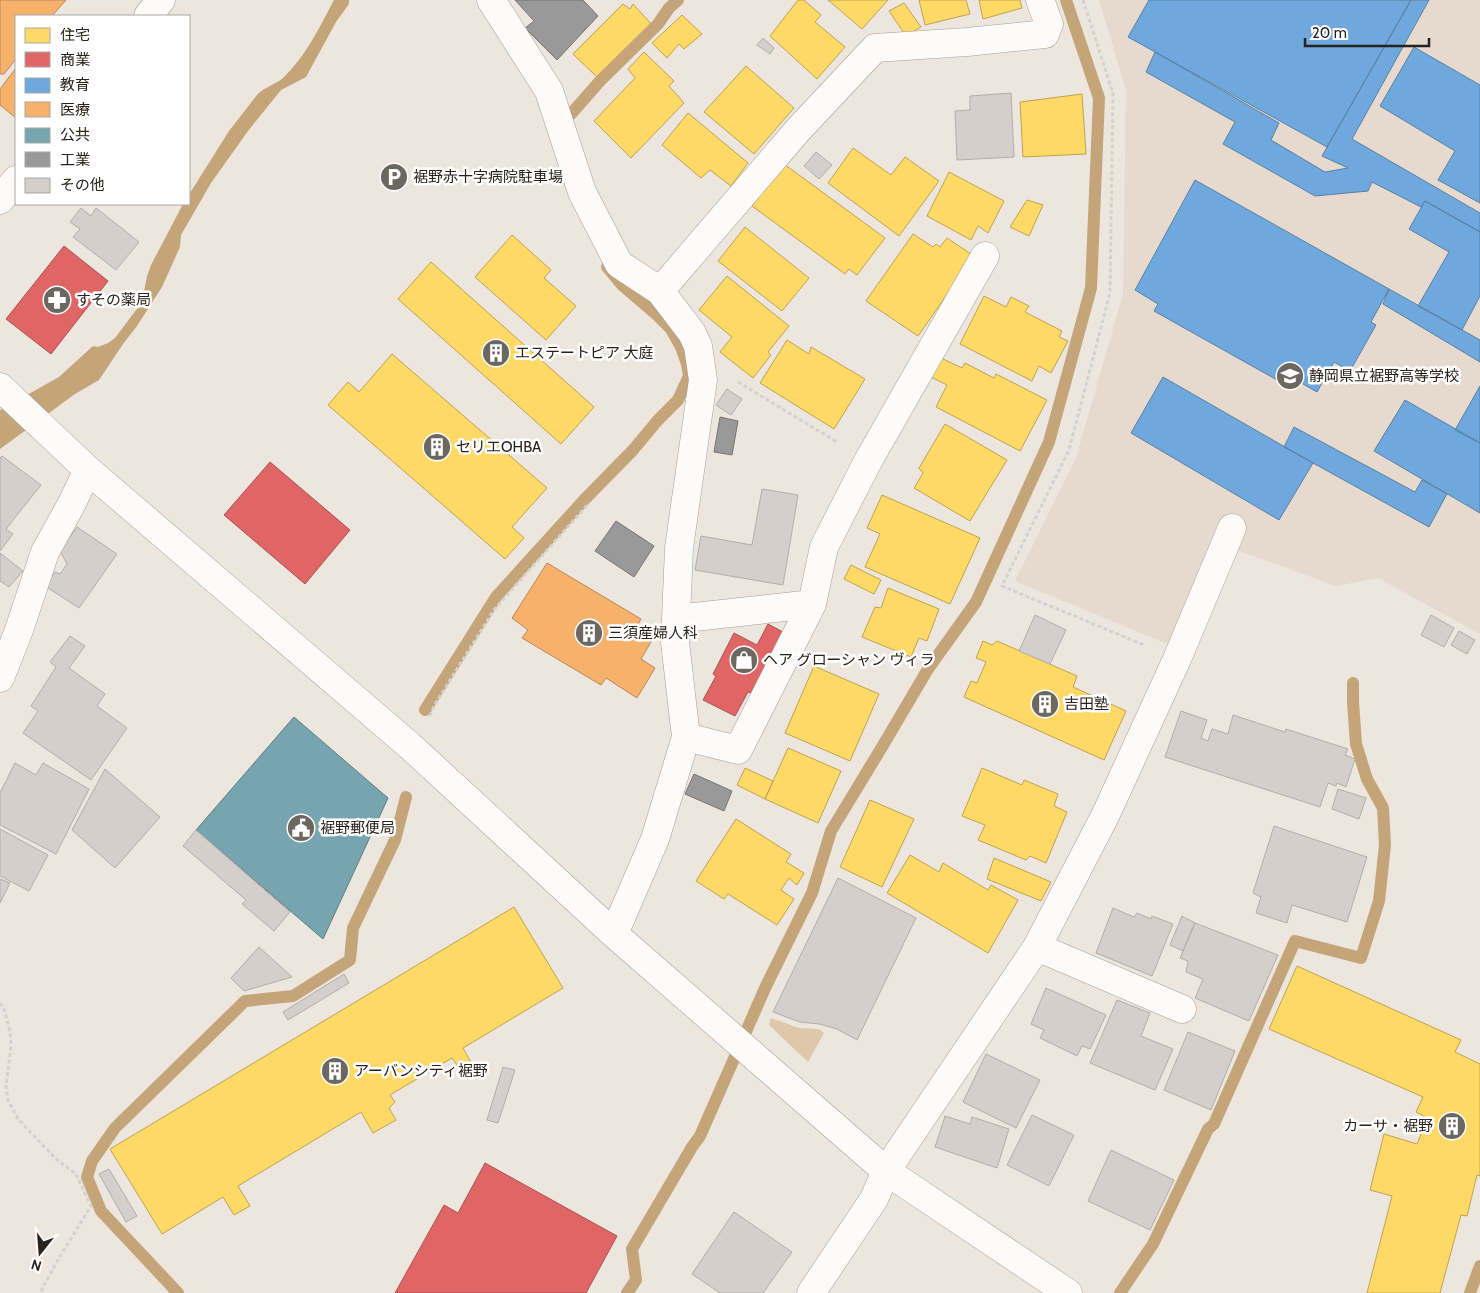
<svg xmlns="http://www.w3.org/2000/svg" width="1480" height="1293" viewBox="0 0 1480 1293" font-family="Cabin,'Noto Sans JP',sans-serif">
<style>
.built{fill:#e5dacd}
.green{fill:#dfc7aa}
.water{fill:#c4a479}
.homes{fill:#ffd966;stroke:#bea250}
.shops{fill:#e06666;stroke:#a85250}
.schools{fill:#6fa8dc;stroke:#5980a3}
.health{fill:#f6b26b;stroke:#b88754}
.public{fill:#76a5af;stroke:#5e7e83}
.industry{fill:#999;stroke:#767574}
.lines{fill:none;stroke-linecap:round;stroke-linejoin:round}
.stream{stroke:#c4a479;stroke-width:12}
.building{fill:#d4cfca;stroke:#b2ada8}
.minor-casing{stroke:#a39e9a;stroke-width:29}
.path{stroke:#d4d2d0;stroke-width:3;stroke-dasharray:4 2.5;stroke-linecap:butt}
.minor{stroke:#fcfbfa;stroke-width:28}
.labels{text-anchor:middle;stroke-width:5;stroke-linejoin:round;paint-order:stroke}
.poi-label{font-size:15px;fill:#26221d;stroke:#fff;text-anchor:start}
</style>
<rect width="100%" height="100%" fill="#ece6df"/>
<path class="built" d="M1099,0H1480V634L1378,578L1336,586L1215,542L1170,645L1015,581L1076,458L1123,294L1126,90Z"/>
<path class="green" d="M771,1018L799,1028L819,1029L824,1033L808,1062L769,1025Z"/>
<path class="water" d="M334,0H349V4L336,22L306,77L281,90L248,131L211,183L181,235L180,247L162,287L137,326L123,344L99,380L75,394L0,449V410L59,377L93,346L98,347L108,343L115,338L142,302L147,276L151,265L183,204H189L190,193L229,131L257,95C264,87 275,85 283,78C306,56 319,28 334,0Z"/>
<path class="homes" d="M798,0H804L821,15L815,22L845,47L817,79L770,36Z
M828,0H888L862,29Z
M919,0H966L970,14L925,25Z
M979,0H1020L1022,8L983,19Z
M904,3L921,27L906,36L889,11Z
M623,4L630,9L633,4L653,26L599,79L573,54Z
M682,15L702,34L684,49L679,44L667,58L652,43Z
M644,52L674,81L669,86L684,103L631,158L594,121L635,78L628,69Z
M746,66L794,108L754,154L704,112Z
M1082,94L1086,154L1023,157L1020,102Z
M688,113L748,163L731,186L710,170L701,178L662,145Z
M853,148L891,175L905,157L939,181L899,236L828,183Z
M784,164L885,238L857,275L849,269L845,274L752,206Z
M949,172L1004,201L988,233L978,226L971,240L927,216Z
M1027,200L1043,205L1029,236L1010,227Z
M745,227L809,278L782,311L718,261Z
M913,234L933,247L936,244L940,247L947,238L974,256L918,336L866,301Z
M512,235L551,270L544,278L576,306L546,340L475,277Z
M431,262L594,407L561,444L398,299Z
M727,276L789,326L768,352L771,355L753,378L720,352L732,337L699,310Z
M984,296L1006,307L1011,297L1029,306L1025,312L1062,331L1059,337L1068,341L1051,373L1039,366L1032,381L960,344Z
M787,340L809,354L811,347L865,379L834,429L760,383Z
M392,354L547,488L512,527L524,538L505,559L328,405L348,382L359,392Z
M939,357L962,368L965,363L994,378L996,374L1047,400L1020,451L936,407L947,385L929,376Z
M945,424L1007,460L970,521L914,488L923,473L919,468Z
M882,495L980,538L950,604L865,567L880,534L867,528Z
M851,565L881,580L874,594L844,579Z
M888,588L939,609L927,641L919,638L911,657L862,637L875,607L881,608Z
M983,641L992,645L997,641L1077,676L1073,687L1126,711L1104,760L964,697L971,681L977,683L986,662L976,658Z
M814,666L879,694L850,761L785,733Z
M788,748L841,771L818,823L765,799Z
M745,768L773,781L765,799L737,785Z
M982,768L1022,785L1024,780L1058,794L1054,806L1067,812L1046,863L1030,856L1026,860L978,840L985,825L962,816Z
M870,800L914,819L882,887L840,867Z
M736,819L791,854L786,862L804,873L797,885L789,878L781,890L794,899L777,925L728,894L724,899L696,881Z
M910,855L939,872L943,863L988,890L991,885L1018,900L988,953L887,893Z
M994,858L1051,882L1041,901L987,879Z
M514,907L563,988L463,1048L474,1068L463,1074L452,1058L390,1095L395,1102L389,1108L396,1120L373,1133L361,1112L238,1186L250,1206L234,1215L223,1197L162,1234L110,1149Z
M1297,966L1461,1040L1455,1052L1480,1064V1176L1477,1175L1467,1216L1461,1215L1440,1293H1367L1392,1196L1370,1190L1384,1134L1417,1144L1428,1118L1416,1112L1423,1097L1269,1029Z"/>
<path class="shops" d="M64,246L108,281L51,354L6,319Z
M270,462L350,530L305,584L224,515Z
M768,624L783,632L751,693L748,692L735,716L703,700L716,676L713,674L734,633L757,645Z
M485,1163L617,1236L586,1293H395L444,1205L458,1213Z"/>
<path class="schools" d="M1149,0H1411L1327,147L1128,37Z
M1411,0H1429L1352,139L1480,213V232L1425,201L1421,207L1372,182L1368,191L1315,196L1223,144L1235,122L1146,72L1155,52L1279,123L1271,140L1325,172L1348,168L1322,156Z
M1414,47L1480,85V203L1438,180L1455,151L1380,106Z
M1195,180L1389,289L1371,322L1376,325L1350,371L1334,362L1317,392L1291,377L1286,385L1154,311L1158,304L1135,290Z
M1425,201L1480,232V296L1462,330L1418,306L1449,252L1409,229Z
M1389,289L1480,340V362L1383,304Z
M1163,377L1313,463L1279,520L1131,433Z
M1480,386V443L1455,430Z
M1405,400L1480,443V513L1374,451Z
M1294,427L1415,492L1422,480L1447,494L1429,527L1284,447Z"/>
<path class="health" d="M0,0H66L52,16H16V59L4,74H0Z
M16,68V118L0,105V89Z
M547,563L641,619L638,624L655,635L641,659L655,668L637,698L606,678L601,685L522,638L528,630L512,618Z"/>
<path class="public" d="M294,717L388,798L323,939L196,830Z"/>
<path class="industry" d="M515,0H583L598,16L557,60L525,28L534,21Z
M720,417L738,421L732,455L714,452Z
M616,521L654,546L634,577L595,551Z
M694,774L732,791L724,811L685,794Z"/>
<g class="lines">
<path class="stream" d="M571,114L600,81L658,24L669,8L678,0
M425,710L496,597L584,500L633,450L658,420L678,400L689,376L687,364L681,347L671,329L657,315L622,285L607,267
M178,1293L101,1211L87,1177L92,1161L115,1128L245,1001L293,996L350,960L353,928L395,840L406,797
M627,1293L636,1280L632,1249L692,1147L700,1136L766,986L812,893L831,831L882,747L928,669L976,602L1049,442L1091,288L1099,98L1066,0
M1120,1293L1153,1244L1208,1129L1214,1124L1295,941L1361,958L1379,901L1385,845L1383,808L1367,779L1356,744L1353,702V683
M1470,1293L1480,1266"/>
</g>
<path class="building" d="M763,38L774,48L770,54L757,45Z
M1011,93L1014,157L957,160L955,111L970,110V96Z
M816,152L832,165L819,179L804,166Z
M81,208L91,216L96,208L139,242L116,270L73,237L80,229L70,222Z
M727,389L742,399L731,415L716,405Z
M2,456L41,485L6,529L13,534L0,551V458Z
M762,489L798,495L783,585L695,570L701,536L752,545Z
M77,527L117,554L79,608L45,586L55,572L60,574L67,564L60,551Z
M0,553L23,571L9,587L0,581Z
M1035,615L1066,630L1050,664L1019,651Z
M1431,615L1454,628L1444,647L1421,635Z
M1459,631L1475,640L1467,654L1451,645Z
M70,636L85,646L69,668L105,694L97,706L127,728L91,780L23,733L38,711L31,706L56,667L50,662Z
M1181,711L1207,720L1201,738L1208,741L1212,729L1228,734L1233,715L1285,732L1286,729L1348,749L1345,755L1355,759L1346,787L1337,783L1336,786L1328,783L1320,807L1165,757Z
M15,763L36,775L43,763L89,789L56,854L0,825V793Z
M105,769L160,817L115,868L72,830Z
M1338,789L1366,798L1359,819L1332,809Z
M1274,826L1367,857L1347,922L1292,905L1287,923L1256,913L1261,897L1253,893Z
M0,829L48,855L29,891L0,876Z
M196,830L290,912L274,931L242,904L246,900L183,846Z
M838,878L916,918L857,1040L837,1029L819,1024L800,1022L773,1012Z
M0,879L10,883L0,903Z
M1113,908L1134,917L1137,913L1151,919L1152,916L1173,924L1152,976L1096,953Z
M1182,916L1195,923L1183,951L1170,945Z
M1195,923L1278,955L1249,1021L1195,998L1203,979L1186,972L1188,961L1180,958Z
M259,947L292,977L244,991L231,978Z
M344,974L349,983L288,1020L283,1012Z
M1046,988L1106,1015L1090,1049L1082,1046L1077,1056L1040,1038L1044,1030L1031,1024Z
M1117,1000L1150,1013L1141,1036L1173,1049L1155,1090L1090,1063Z
M1188,1032L1235,1051L1211,1110L1164,1090Z
M986,1054L1040,1080L1016,1128L963,1102Z
M503,1067L515,1070L498,1123L487,1120Z
M1032,1115L1074,1135L1049,1186L1007,1165Z
M945,1116L970,1124L972,1117L1009,1129L997,1168L935,1147Z
M1111,1150L1174,1180L1150,1230L1088,1201Z
M109,1169L137,1216L126,1222L99,1174Z
M734,1212L792,1252L763,1293H720L692,1274Z"/>
<g class="lines">
<defs>
<path id="minor" d="M491,0L549,91L582,192L619,264L660,291L692,333L698,346L703,380L679,548L675,642L686,737L655,839L614,934
M148,16L161,0
M0,200L16,180
M660,291L798,130L875,48L967,42L1045,34L1049,24L1040,0
M0,387L88,470L410,746L614,934L886,1171L1068,1293
M676,619L812,604
M0,678L19,630L45,552L70,507L88,470
M686,737L738,750L812,604L824,547L868,461L985,256
M1037,947L1182,1009
M811,1293L874,1199L886,1171L1037,947L1106,814L1177,659L1232,528"/>
</defs>
<use href="#minor" class="minor-casing"/>
<path class="path" d="M1083,0L1113,93L1110,293L1069,450L1002,586L1144,645
M738,382L837,442
M430,716L434,706L494,610L589,503
M0,1003L4,1009L10,1031L11,1045L6,1087L8,1100L18,1119L56,1159L76,1174L91,1206L59,1258L40,1293"/>
<use href="#minor" class="minor"/>
</g>
<defs>
<symbol id="parking-disc" viewBox="-11 -11 22 22"><circle r="9.5" fill="#6b6761" stroke="#fff"/><path d="M-3.5-5.5H1a3.5 3.5 0 0 1 0 7H-1V5.5H-3.5ZM-1-3.4V-.6H.8a1.4 1.4 0 0 0 0-2.8Z" fill="#fff"/></symbol>
<symbol id="pharmacy-disc" viewBox="-11 -11 22 22"><circle r="9.5" fill="#6b6761" stroke="#fff"/><path d="M-2-6h4v4h4v4h-4v4h-4v-4h-4v-4h4Z" fill="#fff"/></symbol>
<symbol id="building-disc" viewBox="-11 -11 22 22"><circle r="9.5" fill="#6b6761" stroke="#fff"/><path d="M-4-6H4V6H1V3H-1V6H-4ZM-2.5-4.3h1.7v1.8h-1.7ZM.8-4.3h1.7v1.8H.8ZM-2.5-1h1.7V.8h-1.7ZM.8-1h1.7V.8H.8Z" fill="#fff"/></symbol>
<symbol id="school-disc" viewBox="-11 -11 22 22"><circle r="9.5" fill="#6b6761" stroke="#fff"/><path d="M0-5L7-2L0 1L-7-2ZM-4 1L0 2.5L4 1V4Q0 6-4 4Z" fill="#fff"/></symbol>
<symbol id="shop-disc" viewBox="-11 -11 22 22"><circle r="9.5" fill="#6b6761" stroke="#fff"/><path d="M-5-2.5h2.3a2.7 3.5 0 0 1 5.4 0H5L5.5 6h-11ZM-1.5-2.5h3a1.5 2.3 0 0 0-3 0Z" fill="#fff"/></symbol>
<symbol id="civic-disc" viewBox="-11 -11 22 22"><circle r="9.5" fill="#6b6761" stroke="#fff"/><path d="M-.6-6.5H3V-4.5H.6V-3L4-1V1h2V6H-6V1h2V-1L-.6-3ZM-1.2 2.5V6h2.4V2.5Z" fill="#fff"/></symbol>
</defs>
<g fill-rule="evenodd">
<use href="#parking-disc" x="378" y="161" width="32" height="32"/>
<use href="#pharmacy-disc" x="41" y="284" width="32" height="32"/>
<use href="#building-disc" x="480" y="337" width="32" height="32"/>
<use href="#school-disc" x="1274" y="360" width="32" height="32"/>
<use href="#building-disc" x="421" y="431" width="32" height="32"/>
<use href="#building-disc" x="573" y="617" width="32" height="32"/>
<use href="#shop-disc" x="728" y="644" width="32" height="32"/>
<use href="#building-disc" x="1029" y="688" width="32" height="32"/>
<use href="#civic-disc" x="285" y="812" width="32" height="32"/>
<use href="#building-disc" x="319" y="1055" width="32" height="32"/>
<use href="#building-disc" x="1436" y="1110" width="32" height="32"/>
</g>
<g class="labels">
<g class="poi-label">
<text x="413" y="182">裾野赤十字病院駐車場</text>
<text x="76" y="305">すその薬局</text>
<text x="515" y="358">エステートピア 大庭</text>
<text x="1309" y="381">静岡県立裾野高等学校</text>
<text x="456" y="452">セリエOHBA</text>
<text x="608" y="638">三須産婦人科</text>
<text x="763" y="665">ヘア グローシャン ヴィラ</text>
<text x="1064" y="709">吉田塾</text>
<text x="320" y="833">裾野郵便局</text>
<text x="354" y="1076">アーバンシティ裾野</text>
<text x="1433" y="1131" text-anchor="end">カーサ・裾野</text>
</g>
</g>
<rect x="15" y="15" width="175" height="190" fill="#ffffff" stroke="#a8a7a5"/>
<rect x="25" y="28" width="25" height="15" fill="#ffd966" stroke="#a8a7a5"/>
<text x="60" y="40" font-size="15" fill="#26221d">住宅</text>
<rect x="25" y="52" width="25" height="15" fill="#e06666" stroke="#a8a7a5"/>
<text x="60" y="65" font-size="15" fill="#26221d">商業</text>
<rect x="25" y="78" width="25" height="15" fill="#6fa8dc" stroke="#a8a7a5"/>
<text x="60" y="90" font-size="15" fill="#26221d">教育</text>
<rect x="25" y="102" width="25" height="15" fill="#f6b26b" stroke="#a8a7a5"/>
<text x="60" y="115" font-size="15" fill="#26221d">医療</text>
<rect x="25" y="128" width="25" height="15" fill="#76a5af" stroke="#a8a7a5"/>
<text x="60" y="140" font-size="15" fill="#26221d">公共</text>
<rect x="25" y="152" width="25" height="15" fill="#999999" stroke="#a8a7a5"/>
<text x="60" y="165" font-size="15" fill="#26221d">工業</text>
<rect x="25" y="178" width="25" height="15" fill="#d4cfca" stroke="#a8a7a5"/>
<text x="60" y="190" font-size="15" fill="#26221d">その他</text>
<g transform="translate(40 1253) rotate(197)" stroke="#ffffff" stroke-width="4" paint-order="stroke">
<path d="M0-4L9 19L0 12L-9 19Z" fill="#26221d"/>
<text y="-8" font-size="14" font-weight="bold" text-anchor="middle" fill="#26221d">N</text>
</g>
<path d="M1305 38v8h124v-8" fill="none" stroke="#26221d" stroke-width="2.5"/>
<text x="1312" y="38" font-size="15" fill="#26221d" stroke="#ffffff" stroke-width="4" paint-order="stroke">20 m</text>
</svg>
